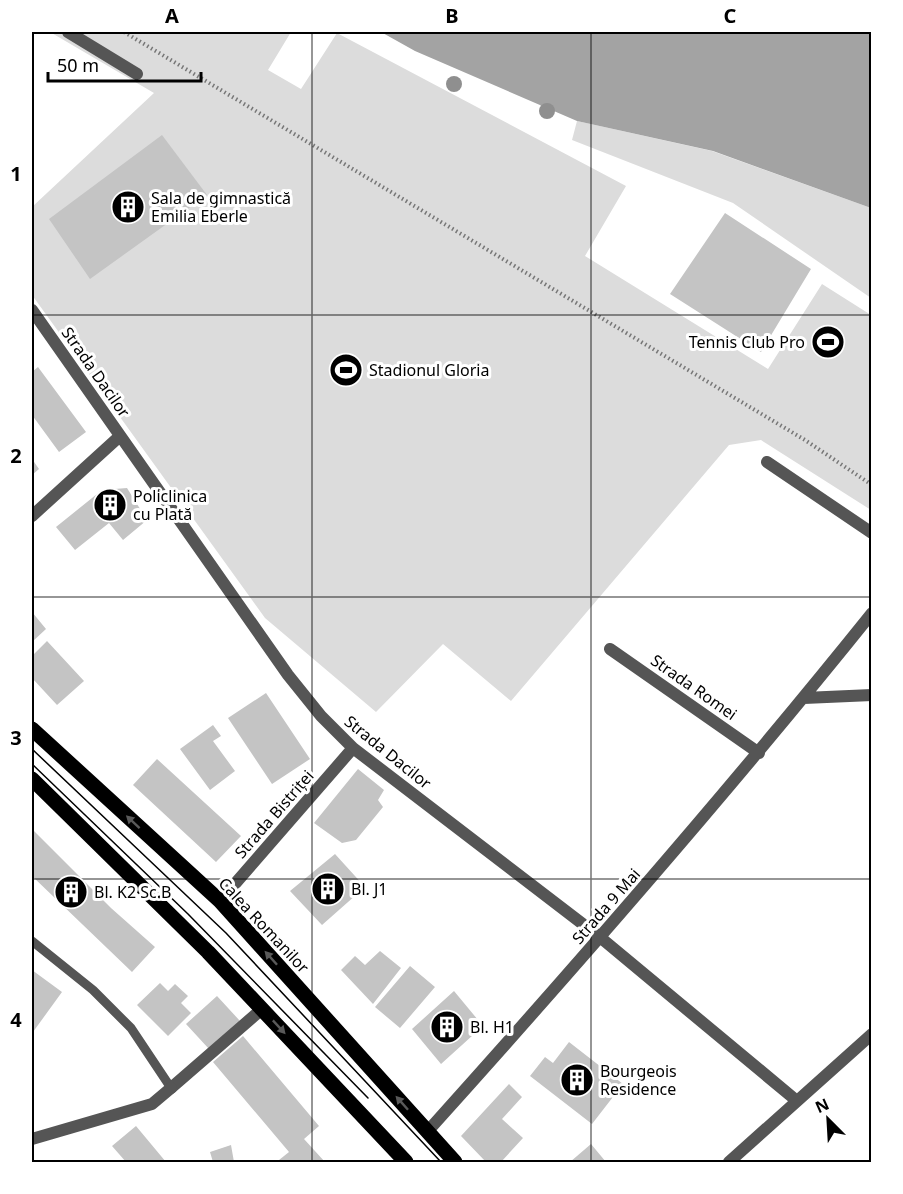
<svg xmlns="http://www.w3.org/2000/svg" width="903" height="1194" viewBox="0 0 903 1194" font-family="'Noto Sans',sans-serif">
<style>
.green{fill:#dcdcdc}
.water{fill:#a3a3a3}
.building{fill:#c4c4c4}
.lines{fill:none;stroke-linecap:round;stroke-linejoin:round}
.path{stroke:#777;stroke-width:4;stroke-dasharray:1.5 3;stroke-linecap:butt}
.service{stroke:#555;stroke-width:9}
.pedestrian{stroke:#555;stroke-width:12}
.minor{stroke:#555;stroke-width:12}
.primary{stroke:#000;stroke-width:15}
.tram{stroke:#000;stroke-width:1.5}
.tree{fill:#8f8f8f}
.oneway{fill:#595959}
.grid{fill:none;stroke:#000;stroke-width:1.5;stroke-opacity:0.55}
.labels{text-anchor:middle;stroke-width:6;stroke-linejoin:round;paint-order:stroke}
.poi-label{font-size:16px;fill:#000;stroke:#fff;text-anchor:start}
.street-label{font-size:16px;fill:#000;stroke:#fff}
.neatline{fill:none;stroke:#000;stroke-width:2}
.grid-label{font-size:20px;text-anchor:middle;font-weight:bold;fill:#000}
</style>
<rect width="100%" height="100%" fill="#fff"/>
<path class="green" d="M50,32H291L268,70L301,89L337,33L626,186L585,256L768,369L822,284L871,315V510L761,440L729,445L511,701L443,644L376,712L265,618L32,295V207L154,93Z
M577,121L712,151L871,208V298L733,203L572,140Z"/>
<path class="water" d="M381,32H871V208L713,151L577,121L415,51Z"/>
<path class="building" d="M162,135L207,195L90,279L49,219Z
M725,213L811,269L761,352L670,294Z
M38,367L86,432L59,452L32,415V372Z
M32,459L39,469L32,475Z
M127,488L147,520L123,540L109,523L75,550L56,527L102,490Z
M32,612L46,629L32,642Z
M47,641L84,681L57,705L32,678V656Z
M266,693L310,759L272,784L228,718Z
M213,725L221,736L213,741L235,771L210,790L180,749Z
M157,759L241,836L216,862L133,785Z
M358,769L384,790L378,800L383,807L356,840L342,843L314,823Z
M32,829L111,908L155,947L132,972L32,876Z
M335,854L365,887L322,925L290,891Z
M380,951L401,968L373,1004L341,970L355,956L365,965Z
M410,966L435,987L400,1028L375,1007Z
M32,970L62,992L33,1032L32,1031Z
M160,983L168,991L175,984L188,996L181,1003L191,1013L168,1036L137,1005Z
M454,991L483,1026L441,1064L412,1029Z
M217,996L240,1021L209,1049L186,1024Z
M243,1036L319,1126L304,1139L325,1162H281L279,1160L289,1152L213,1062Z
M569,1042L623,1084L592,1124L530,1076L545,1057L553,1063Z
M509,1084L522,1097L502,1119L523,1138L501,1162H486L461,1136Z
M136,1126L166,1162H126L112,1146Z
M591,1144L606,1162H570Z
M231,1145L234,1162H213L210,1152Z"/>
<g class="lines">
<path class="path" d="M124,32L805,440L872,485"/>
<path class="service" d="M32,941L93,990L131,1028L171,1088"/>
<path class="pedestrian" d="M767,462L872,533
M171,1088L262,1009"/>
<path class="minor" d="M68,32L137,74
M32,310L288,675L321,716L353,748L601,938L797,1101
M32,516L120,436
M610,649L759,753
M804,698L872,695
M220,901L353,748
M427,1132C580,962 729,791 872,613
M32,1139L152,1104L171,1088
M729,1162L872,1034"/>
<path class="primary" d="M32,729L220,901L455,1162
M32,779L208,952L406,1162"/>
<path class="tram" d="M32,749L226,933L441,1162
M32,764L188,914L368,1098"/>
</g>
<g class="tree">
<circle cx="454" cy="84" r="8"/>
<circle cx="547" cy="111" r="8"/>
</g>
<defs><path id="oneway-solid" d="M-6-.8H1V-3.2L6.5 0L1 3.2V.8H-6Z" transform="scale(1.5)"/></defs>
<g class="oneway">
<use href="#oneway-solid" transform="translate(133 822) rotate(-137)"/>
<use href="#oneway-solid" transform="translate(271 958) rotate(-132)"/>
<use href="#oneway-solid" transform="translate(279 1027) rotate(47)"/>
<use href="#oneway-solid" transform="translate(402 1103) rotate(-132)"/>
</g>
<path class="grid" d="M312,32V1162M591,32V1162M32,315H872M32,597H872M32,879H872"/>
<defs>
<symbol id="building-disc" viewBox="-11 -11 22 22"><circle r="9.5" fill="#000" stroke="#fff"/><path d="M-4-6H4V6H1V3H-1V6H-4ZM-2.5-4.3h1.7v1.8h-1.7ZM.8-4.3h1.7v1.8H.8ZM-2.5-1h1.7V.8h-1.7ZM.8-1h1.7V.8H.8Z" fill="#fff"/></symbol>
<symbol id="stadium-disc" viewBox="-11 -11 22 22"><circle r="9.5" fill="#000" stroke="#fff"/><path d="M0-5a6.5 5 0 1 0 0 10a6.5 5 0 1 0 0-10ZM-3.5-1.8h7v3.6h-7Z" fill="#fff"/></symbol>
</defs>
<g fill-rule="evenodd">
<use href="#building-disc" x="109" y="188" width="38" height="38"/>
<use href="#stadium-disc" x="809" y="323" width="38" height="38"/>
<use href="#stadium-disc" x="327" y="351" width="38" height="38"/>
<use href="#building-disc" x="91" y="486" width="38" height="38"/>
<use href="#building-disc" x="309" y="870" width="38" height="38"/>
<use href="#building-disc" x="52" y="873" width="38" height="38"/>
<use href="#building-disc" x="428" y="1008" width="38" height="38"/>
<use href="#building-disc" x="558" y="1061" width="38" height="38"/>
</g>
<g class="labels">
<g class="poi-label">
<text x="151" y="204">Sala de gimnastică<tspan x="151" dy="18">Emilia Eberle</tspan></text>
<text x="805" y="348" text-anchor="end">Tennis Club Pro</text>
<text x="369" y="376">Stadionul Gloria</text>
<text x="133" y="502">Policlinica<tspan x="133" dy="18">cu Plată</tspan></text>
<text x="351" y="895">Bl. J1</text>
<text x="94" y="898">Bl. K2 Sc.B</text>
<text x="470" y="1033">Bl. H1</text>
<text x="600" y="1077">Bourgeois<tspan x="600" dy="18">Residence</tspan></text>
</g>
<g class="street-label">
<text transform="translate(96 372) rotate(55)" y="6">Strada Dacilor</text>
<text transform="translate(694 687) rotate(35)" y="6">Strada Romei</text>
<text transform="translate(388 752) rotate(39)" y="6">Strada Dacilor</text>
<text transform="translate(274 814) rotate(-49)" y="6">Strada Bistriței</text>
<text transform="translate(606 906) rotate(-49)" y="6">Strada 9 Mai</text>
<text transform="translate(264 925) rotate(47)" y="6">Calea Romanilor</text>
</g>
</g>
<rect width="903" height="1194" fill="none" stroke="#ffffff" stroke-width="66"/>
<g transform="translate(828 1119) rotate(336)" stroke="#ffffff" stroke-width="4.5" paint-order="stroke">
<path d="M0-4.5L10 22L0 15L-10 22Z" fill="#000000"/>
<text y="-9" font-size="16" font-weight="bold" text-anchor="middle" fill="#000000">N</text>
</g>
<path d="M48 72v9h153v-9" fill="none" stroke="#000000" stroke-width="3"/>
<text x="57" y="72" font-size="18" fill="#000000" stroke="#ffffff" stroke-width="4.5" paint-order="stroke">50 m</text>
<rect x="33" y="33" width="837" height="1128" class="neatline"/>
<g class="grid-label">
<text x="172" y="23">A</text>
<text x="452" y="23">B</text>
<text x="730" y="23">C</text>
<text x="16" y="181">1</text>
<text x="16" y="463">2</text>
<text x="16" y="745">3</text>
<text x="16" y="1027">4</text>
</g>
</svg>
